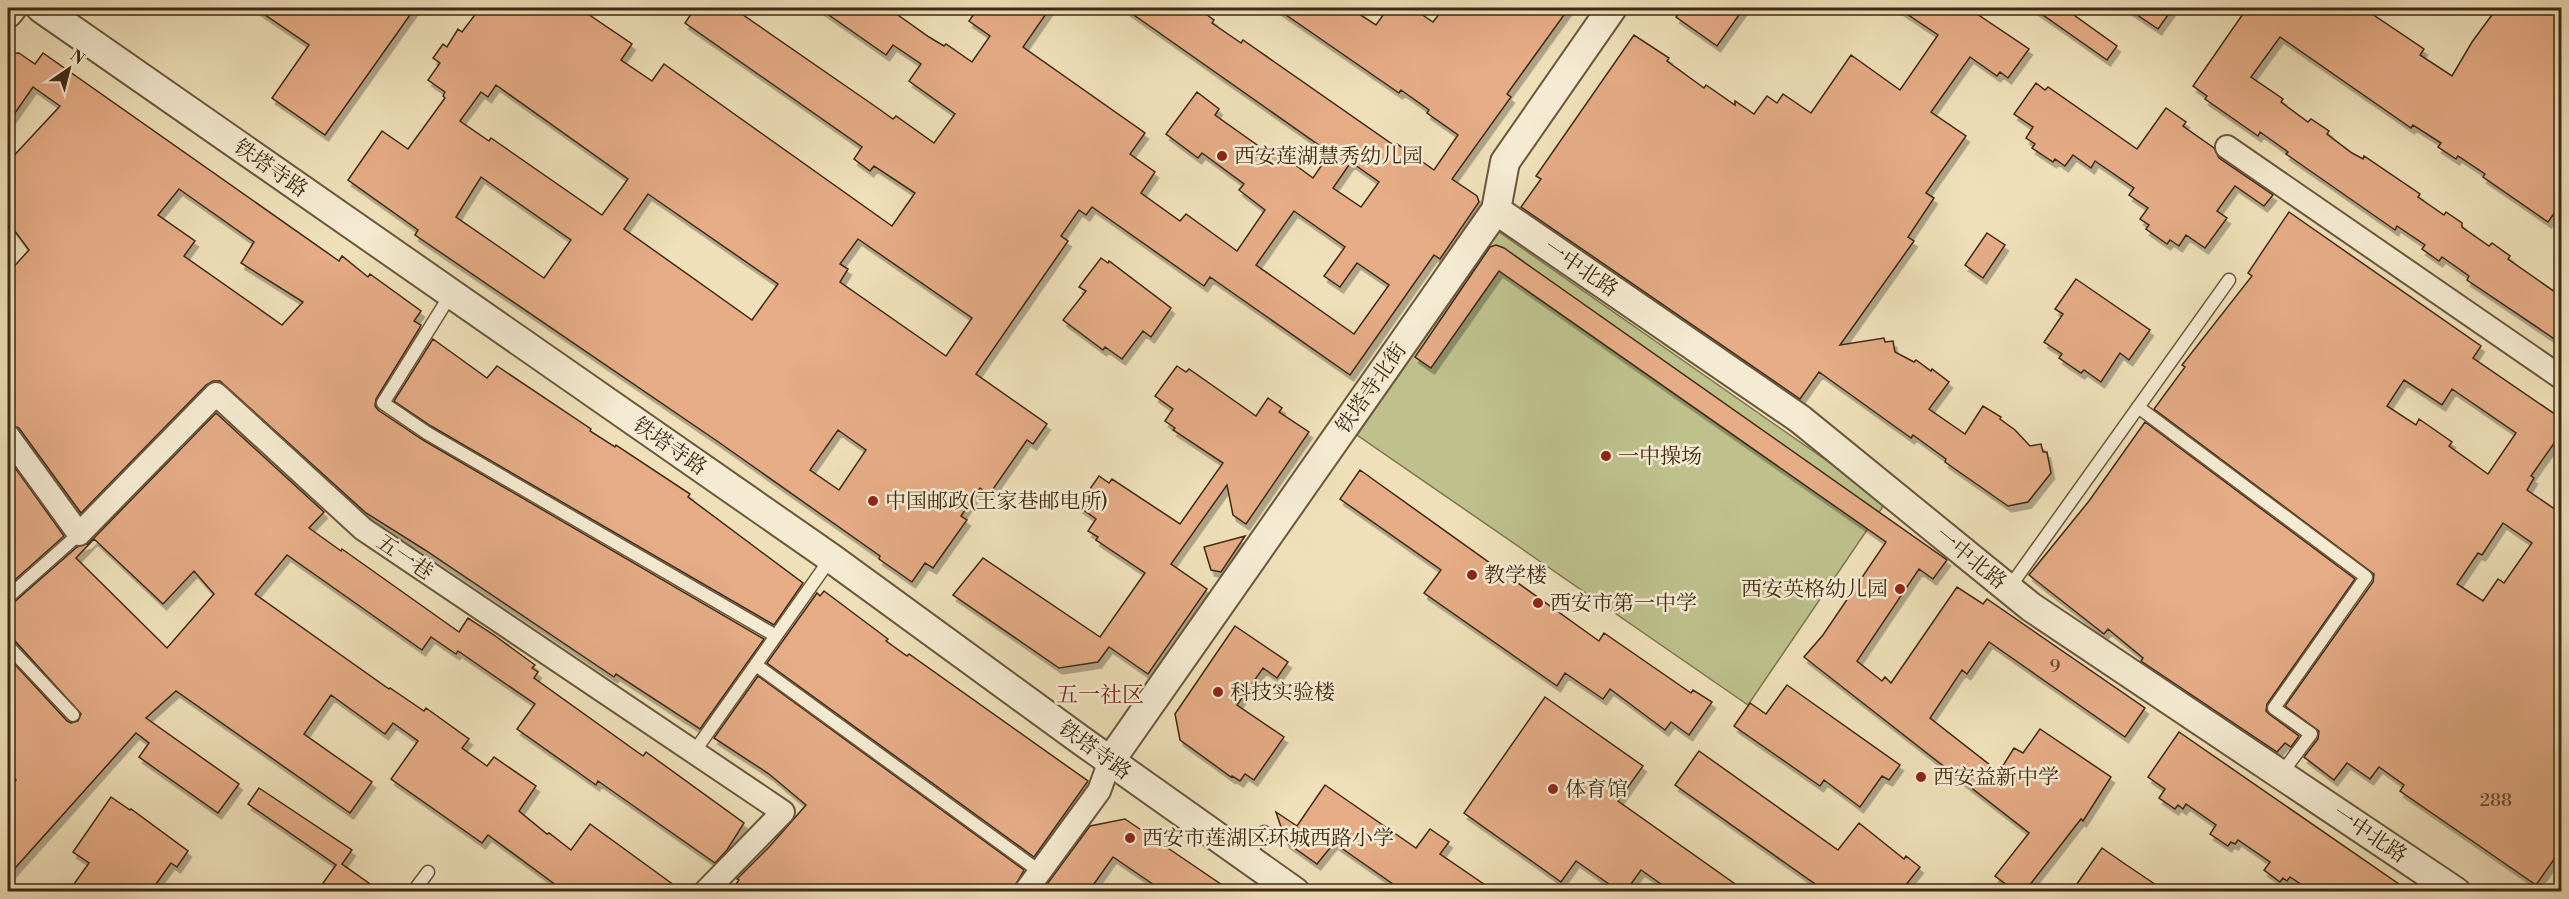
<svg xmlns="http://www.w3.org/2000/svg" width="2569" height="899" viewBox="0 0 2569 899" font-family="'Libre Bodoni','Noto Serif SC',serif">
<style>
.green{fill:#bec18c;stroke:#7e7550;stroke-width:1.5}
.building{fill:#e5ac86;stroke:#3f2913;stroke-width:1.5;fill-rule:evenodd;filter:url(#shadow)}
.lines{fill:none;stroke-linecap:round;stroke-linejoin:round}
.service-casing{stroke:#6b573c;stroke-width:15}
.minor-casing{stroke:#6b573c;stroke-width:26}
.tertiary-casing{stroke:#6b573c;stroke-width:32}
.service{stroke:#f5ebd2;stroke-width:12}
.minor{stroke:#f5ebd2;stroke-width:22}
.tertiary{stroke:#f5ebd2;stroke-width:28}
.poi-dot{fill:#8f2418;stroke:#f5ebd2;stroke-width:2}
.labels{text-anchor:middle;stroke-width:5;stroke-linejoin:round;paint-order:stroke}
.number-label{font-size:18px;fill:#684a30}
.poi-label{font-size:21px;fill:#3f2913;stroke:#f5ebd2;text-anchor:start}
.street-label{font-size:21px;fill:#3f2913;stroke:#f5ebd2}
.neighbourhood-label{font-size:22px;fill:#7a1f14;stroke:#f5ebd2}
</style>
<defs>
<filter id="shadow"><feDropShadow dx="3.5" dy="6" stdDeviation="0" flood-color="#0004"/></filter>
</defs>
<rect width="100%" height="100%" fill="#efe0b9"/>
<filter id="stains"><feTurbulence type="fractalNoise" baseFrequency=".00333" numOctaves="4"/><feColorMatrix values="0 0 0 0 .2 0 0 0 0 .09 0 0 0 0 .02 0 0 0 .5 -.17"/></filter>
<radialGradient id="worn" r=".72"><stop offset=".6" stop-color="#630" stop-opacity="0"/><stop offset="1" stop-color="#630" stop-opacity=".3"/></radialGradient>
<path class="green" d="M1499,232L1886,502L1748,705L1357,435Z"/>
<path class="building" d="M255,8H415L325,135L272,98L309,45Z
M480,8H579L632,44L621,60L652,81L664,64L892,226L915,193L874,166L870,171L854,159L862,147L685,23L695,8H733L879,109L893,119L896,116L934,143L955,114L909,81L921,64L893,45L886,55L819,8H888L929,37L944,46L946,44L972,62L990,36L969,21L978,8H1050L1023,47L1145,133L1130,154L1155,172L1141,193L1180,221L1186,214L1237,251L1265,210L1239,190L1244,184L1202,153L1198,158L1166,134L1197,92L1219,109L1215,115L1267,152L1271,147L1313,178L1330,153L1124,8H1197L1214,20L1212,23L1241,43L1243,40L1395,146L1397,144L1434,170L1458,135L1427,113L1429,110L1401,90L1399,93L1276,8H1350L1376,25L1388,8H1412L1433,22L1444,8H1569L1507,94L1511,97L1452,179L1477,196L1479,202L1440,259L1434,255L1350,375L1210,277L1204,286L1092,207L1086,215L1079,210L1061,236L1068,241L976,374L1047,424L1033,444L1027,440L989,495L980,488L961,516L967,520L947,548L933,568L925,563L912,582L879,559L880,556L717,441L415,235L418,230L348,180L382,131L408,149L445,98L443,96L445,92L428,80L440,63L433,58L443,44L447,47L458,29L462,32ZM496,85L628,179L602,215L491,138L489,141L460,121L481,92L488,97ZM1351,162L1379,182L1361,207L1333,188ZM481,177L571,240L544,278L456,217ZM648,194L778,284L752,320L624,229ZM1294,211L1345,247L1324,276L1340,287L1357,263L1389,285L1354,334L1256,265ZM858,239L972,318L946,356L840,282L848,269L840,264ZM838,430L866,450L839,490L810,470Z
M1683,8H1744L1717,46L1676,17Z
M1898,8H1968L2029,49L2008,78L2000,72L1997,76L1970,57L1931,112L1966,136L1926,193L1934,198L1908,237L1914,241L1840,345L1884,338L1885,342L1893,341L1895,352L1914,362L1916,360L1931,371L1932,369L1949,382L1929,409L1965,434L1983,406L2001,417L2000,419L2015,430L2030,446L2041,444L2043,452H2047L2051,473L2028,502L2008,506L1945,462L1946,459L1913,435L1911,438L1819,372L1800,399L1521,207L1541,179L1536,176L1634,35L1669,58L1667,61L1704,88L1706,85L1735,105V101L1754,114L1767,96L1777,103L1783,94L1811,113L1851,55L1900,90L1938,35Z
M2033,8H2064L2117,46L2107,60Z
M2127,8H2173L2158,29Z
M2247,8H2363L2424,49L2420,55L2452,76L2472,42L2497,8H2545L2562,19V202L2548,222L2483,177L2485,174L2458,156L2456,159L2438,147L2441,143L2413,125L2411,128L2280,37L2251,77L2283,99L2281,102L2308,122L2311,119L2329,131L2327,134L2352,153L2363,159L2364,156L2420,194L2418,197L2444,215L2446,212L2462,223V227L2489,246L2492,243L2510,256L2508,259L2562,297V344L2467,280L2469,276L2442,257L2439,261L2422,249L2425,245L2397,226L2395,230L2286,154L2288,152L2260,132L2258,136L2205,99L2207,96L2193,86Z
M19,53L35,64L43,53L339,261L342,256L368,277L370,274L421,311L414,321L421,325L419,329L376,399L375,406L378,410L423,440L764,639L700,729L616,674L614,677L425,550L366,513L220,381H213L206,385L81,513L19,428L8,423V273L29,250L8,222V162L60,106L33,87L8,123V54ZM179,189L254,242L241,263L303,302L282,325L184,256L195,241L158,215Z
M2036,83L2045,90L2048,87L2137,149L2166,108L2186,122L2183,126L2214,148L2219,158L2273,195L2264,206L2235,186L2217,211L2227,218L2205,248L2186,235L2179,246L2170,240L2167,244L2146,229L2149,225L2140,219L2148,208L2129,195L2134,188L2095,161L2091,168L2073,155L2065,166L2055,159L2053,162L2032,148L2035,144L2026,138L2033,127L2014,114Z
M2289,212L2481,346L2473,358L2562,419V432L2531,476L2534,478L2527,490L2562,514V848L2536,885L2400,791L2404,785L2379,767L2370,779L2347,763L2334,780L2304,757L2318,739L2319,731L2285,706L2373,582L2374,574L2154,409L2185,367L2182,365L2252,276L2248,273ZM2404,380L2442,405L2452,389L2516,433L2488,474L2449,446L2452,442L2419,419L2416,425L2387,406ZM2503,523L2532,543L2504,583L2498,579L2483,601L2457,584L2478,553L2482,555Z
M1987,233L2005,245L1983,278L1965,265Z
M1496,245L1504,248L1947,560L1933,579L1919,569L1857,661L1882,681L1885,677L1891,683L1957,587L1983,604L1987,599L2145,708L2125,737L1989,642L1967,674L1962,670L1930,718L1999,772L2014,748L2023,753L2040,729L2111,777L2083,821L2081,819L2025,891H2015L1995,876L2029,833L1804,657L1823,635L1886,542L1499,271L1431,368L1415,357L1490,247Z
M1101,258L1108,263L1109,261L1171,308L1151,337L1143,331L1122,359L1105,347L1103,350L1063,320L1086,291L1079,287Z
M2076,279L2150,330L2129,360L2120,353L2101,382L2084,370L2081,373L2059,358L2062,354L2044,342L2063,314L2055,309Z
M433,339L487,378L497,366L591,429L590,431L615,447L616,445L690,494L688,497L803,583L774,625L431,426L394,401Z
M1177,366L1186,372L1189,369L1256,416L1268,398L1282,408L1279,412L1309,432L1246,524L1233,515L1227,485L1171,564L1207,589L1148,674L1109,647L1098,662L1059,668L953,595L983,558L1100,637L1145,573L1096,540L1098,537L1088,531L1096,519L1078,506L1099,476L1109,483L1112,479L1180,524L1223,463L1173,430L1175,428L1165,421L1173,409L1155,396Z
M216,413L324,512L309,528L341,551L342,549L459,632L468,618L494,635L535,665L532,668L538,672L534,678L643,756L646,752L744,823L727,850L715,863L598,781L596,785L517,729L535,704L458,651L456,654L431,637L422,650L287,555L255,594L389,689L390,688L424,711L426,708L469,739L462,748L487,766L494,757L536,786L519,811L547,834L549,833L571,850L590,824L682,891H564L488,835L482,843L391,779L418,741L393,723L385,734L331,695L304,734L372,782L350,813L176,691L146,718L239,784L218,813L139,757L149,743L136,733L8,876V789L16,780L8,771V657L67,721L71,723L78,721L81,714L14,640L8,638V605L13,603L77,547L89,543ZM94,539L163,604L194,571L214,594L167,648L76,558Z
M2145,422L2355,579L2267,704L2266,711L2269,714L2299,736L2291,747L2285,743L2277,752L2141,661L2143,658L2108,629L2104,634L2029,575L2089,501Z
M8,458L64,536L8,586Z
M1360,470L1599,641L1604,633L1691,693L1693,690L1712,702L1689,735L1671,722L1665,730L1610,689L1603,699L1565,673L1557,686L1424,593L1441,570L1340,499Z
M1245,536L1221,572L1211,570L1204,547Z
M824,591L888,639L886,641L907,656L909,654L1088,781L1034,857L767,663L817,593L820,596Z
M1235,626L1288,662L1277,678L1263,668L1237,705L1284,737L1254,780L1245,774L1240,781L1232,776L1231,777L1180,740L1175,714Z
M758,676L1024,870L1012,891H731L739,880L737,879L770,846L806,805L769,774L714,738Z
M1787,685L1900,765L1889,780L1882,776L1860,807L1824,780L1820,786L1734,726L1750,703L1766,714Z
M1545,697L1643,766L1618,801L1745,891H1671L1641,870L1626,891H1619L1576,861L1561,882L1464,813Z
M2179,732L2409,891H2311L2290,877L2287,881L2283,878L2280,882L2264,870L2270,862L2238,840L2235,844L2231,842L2228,846L2210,834L2216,825L2186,804L2183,809L2178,805L2175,809L2159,798L2165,789L2148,777Z
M1699,751L1838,850L1859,823L1904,859L1906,856L1920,867L1901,891H1809L1815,884L1675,785Z
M1325,785L1416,848L1430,829L1449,842L1440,854L1494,891H1403L1334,843L1317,864L1286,842L1276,812L1297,826Z
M259,788L352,850L342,864L380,891H336L323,883L336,865L248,804Z
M111,797L130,810L131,809L188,851L177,867L171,863L151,891H69L89,863L73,852Z
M1125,819L1231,891H1163L1113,857L1089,891H1042L1090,826Z
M2102,848L2125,864L2165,891H2072Z"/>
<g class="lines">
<defs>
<path id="service" d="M451,294L383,403L427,433L776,636
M2138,407L2366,577L2274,708L2311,734L2281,774
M2009,588L2229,280
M8,597L79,534
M8,646L73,715
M756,665L1039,871
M694,752L831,558
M1247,857L1264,832
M413,892L428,872"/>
<path id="minor" d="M2227,147L2562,378
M8,436L79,534L216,394L363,529L783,812L705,892
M1025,892L1099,791L1110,761"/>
<path id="tertiary" d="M41,8L831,558L1082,741L1295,892
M8,13L12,8
M1496,210L1800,419L2031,607L2456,892
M1110,761L1496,210L1505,162L1612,8"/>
</defs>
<use href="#service" class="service-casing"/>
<use href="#minor" class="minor-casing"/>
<use href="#tertiary" class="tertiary-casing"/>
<use href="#service" class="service"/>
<use href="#minor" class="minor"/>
<use href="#tertiary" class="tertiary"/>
</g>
<g class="poi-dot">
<circle cx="1222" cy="156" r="6"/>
<circle cx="1606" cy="456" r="6"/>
<circle cx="873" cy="501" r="6"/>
<circle cx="1472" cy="575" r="6"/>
<circle cx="1900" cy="589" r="6"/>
<circle cx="1538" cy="603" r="6"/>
<circle cx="1218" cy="692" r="6"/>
<circle cx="1921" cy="777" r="6"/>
<circle cx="1553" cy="789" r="6"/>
<circle cx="1130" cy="838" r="6"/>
</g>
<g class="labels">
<g class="number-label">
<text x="2055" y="672">9</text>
<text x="2496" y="806">288</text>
</g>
<g class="poi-label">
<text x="1234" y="163">西安莲湖慧秀幼儿园</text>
<text x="1618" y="463">一中操场</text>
<text x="885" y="508">中国邮政(王家巷邮电所)</text>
<text x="1484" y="582">教学楼</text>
<text x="1888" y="596" text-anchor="end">西安英格幼儿园</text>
<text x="1550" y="610">西安市第一中学</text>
<text x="1230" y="699">科技实验楼</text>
<text x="1933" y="784">西安益新中学</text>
<text x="1565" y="796">体育馆</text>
<text x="1142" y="845">西安市莲湖区环城西路小学</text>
</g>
<g class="street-label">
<text transform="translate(271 168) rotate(35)" y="7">铁塔寺路</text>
<text transform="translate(1581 268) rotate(34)" y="7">一中北路</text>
<text transform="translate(1371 388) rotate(-55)" y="7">铁塔寺北街</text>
<text transform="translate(670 446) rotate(35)" y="7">铁塔寺路</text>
<text transform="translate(405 557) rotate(34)" y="7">五一巷</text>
<text transform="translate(1971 558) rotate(39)" y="7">一中北路</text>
<text transform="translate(1095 750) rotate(36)" y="7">铁塔寺路</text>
<text transform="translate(2370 834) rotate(34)" y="7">一中北路</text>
</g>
<g class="neighbourhood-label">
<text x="1100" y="702">五一社区</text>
</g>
</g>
<rect width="2569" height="899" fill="none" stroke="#efe0b9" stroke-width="30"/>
<rect x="9" y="9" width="2551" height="881" fill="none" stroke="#3f2913" stroke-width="3"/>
<rect x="15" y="15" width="2539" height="869" fill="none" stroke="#3f2913" stroke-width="1.5"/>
<g transform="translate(69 69) rotate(35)" stroke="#f5ebd2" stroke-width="4.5" paint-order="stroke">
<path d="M0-4.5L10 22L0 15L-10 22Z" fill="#3f2913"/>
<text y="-9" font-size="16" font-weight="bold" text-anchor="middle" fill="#3f2913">N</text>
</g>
<rect width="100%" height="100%" filter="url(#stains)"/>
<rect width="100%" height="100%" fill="url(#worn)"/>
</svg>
